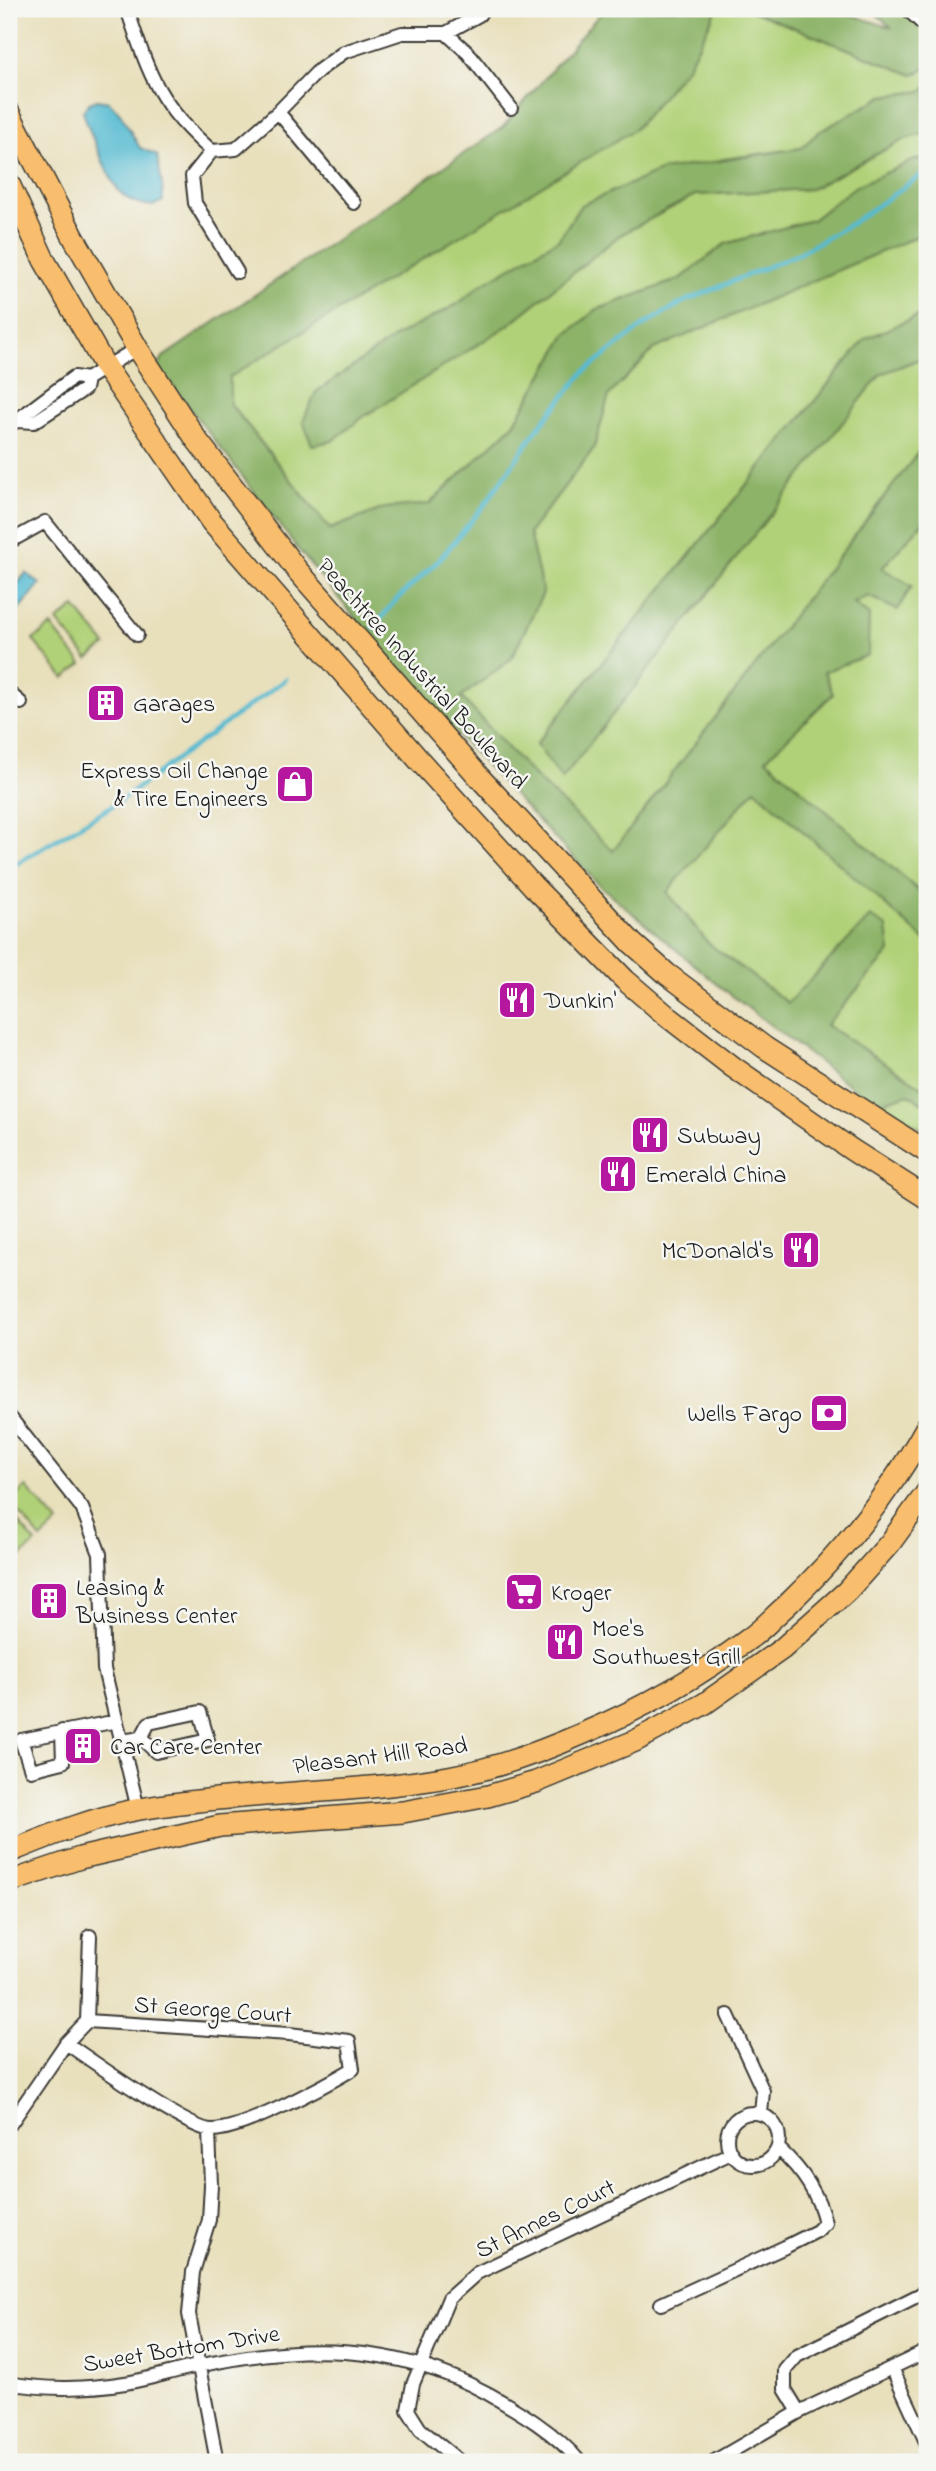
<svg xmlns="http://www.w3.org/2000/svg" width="936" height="2471" viewBox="0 0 936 2471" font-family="'Indie Flower',sans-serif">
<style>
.green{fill:#b1d178;stroke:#66764a;stroke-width:2}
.forest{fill:#8cb368;stroke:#546842;stroke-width:2}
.water{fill:#53bad1;stroke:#386b76;stroke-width:2}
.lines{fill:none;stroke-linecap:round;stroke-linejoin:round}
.stream{stroke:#53bad1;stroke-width:4.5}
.street-casing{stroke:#3b3934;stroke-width:16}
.highway-casing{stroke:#3b3934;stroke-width:24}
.street{stroke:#fff;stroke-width:12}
.highway{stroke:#f9be6d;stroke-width:21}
.labels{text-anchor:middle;stroke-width:5;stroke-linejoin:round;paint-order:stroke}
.street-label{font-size:24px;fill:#1c1c1c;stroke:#f6f6f2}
.poi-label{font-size:24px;fill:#1c1c1c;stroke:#f6f6f2;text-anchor:start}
</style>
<rect width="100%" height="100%" fill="#f6f6f2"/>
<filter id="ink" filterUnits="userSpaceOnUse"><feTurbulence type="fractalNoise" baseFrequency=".0143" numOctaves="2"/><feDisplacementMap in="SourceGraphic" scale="14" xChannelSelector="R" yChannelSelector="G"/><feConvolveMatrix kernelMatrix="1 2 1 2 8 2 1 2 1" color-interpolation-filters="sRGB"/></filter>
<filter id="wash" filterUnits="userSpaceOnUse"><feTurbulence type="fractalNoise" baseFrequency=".00686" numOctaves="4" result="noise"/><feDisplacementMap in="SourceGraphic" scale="28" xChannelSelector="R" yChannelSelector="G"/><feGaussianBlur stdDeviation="1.57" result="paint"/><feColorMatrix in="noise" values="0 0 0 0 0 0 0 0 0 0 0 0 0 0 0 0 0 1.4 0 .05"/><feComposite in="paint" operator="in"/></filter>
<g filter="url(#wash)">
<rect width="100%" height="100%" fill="#e8dfbb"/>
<path class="green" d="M717,9H747L913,75L927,68V87L922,91L883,96L819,132L801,148L723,159L581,205L559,239L479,286L458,304L398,335L332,441L363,417L507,326L620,235L695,195L811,189L905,139L927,133V158L915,160L856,186L812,220L725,244L680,279L596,310L566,335L514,424L429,505L385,508L330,529L230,403V376L688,66Z
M927,232V312L865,339L536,744L562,778L881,374L927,356V441L613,852L532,774L461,697L511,659L543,593L529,533L594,448L609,395L654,349Z
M927,518V898L765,759L833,694L824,672L853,604L868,596L897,610L881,569Z
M75,607L106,645L88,659L57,621Z
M51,626L82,664L64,678L33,640Z
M755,788L927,942V1090L826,1025L890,952L870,918L788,1003L708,943L667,892Z
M908,1094L927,1106V1131L875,1105Z
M26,1487L58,1523L41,1539L9,1502Z
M9,1512L36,1543L18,1559L9,1548Z"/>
<path class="forest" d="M604,9H717L688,66L635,129L230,377V404L330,529L385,508L429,504L514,424L566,335L596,310L680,279L725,244L812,220L856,186L915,160L927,158V232L654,349L609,395L594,448L529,533L543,593L511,659L461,697L532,774L613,851L927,441V518L882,568L912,586L897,610L868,596L853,603L869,615L868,655L824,672L833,694L766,759L927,898V942L755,789L667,892L708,943L788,1003L870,917L887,927L890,952L826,1025L927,1090V1106L908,1094L875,1105L722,988L599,885L424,700L302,554L158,367L163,357L503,127Z
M747,9H833L892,28L871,9H927V68L913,75Z
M927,87V133L905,139L811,189L695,195L620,235L507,326L363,417L332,441L312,445L303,421L316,392L398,335L458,304L479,286L559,239L581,205L662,170L801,148L819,132L884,96L922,91Z
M927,312V356L881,374L562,779L536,744L865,339Z"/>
<path class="water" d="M97,100L109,102L120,113L140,148L157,155L162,184L163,201L152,206C141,204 130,202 122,194C111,185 87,126 83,111L89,103Z
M26,573L40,584L20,609L9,599V594Z"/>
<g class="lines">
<path class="stream" d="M374,628L393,603L439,560L483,507L538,428L584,372L644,325L683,302L798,254L852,223L927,171
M9,868L117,803L286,679"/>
</g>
</g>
<g filter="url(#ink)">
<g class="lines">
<defs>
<path id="street" d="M127,9C149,74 158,105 212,151L236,149L278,112L318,71L344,52L402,33H446L479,15L483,9
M907,9L927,28
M446,33L468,53L511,108
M278,112L354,203
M212,151L192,176L195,203L237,272
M17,421L34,422L85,389L87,379
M9,426L74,377L87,379L137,348
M9,542L45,522L137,635
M9,693L21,703
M9,1416L82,1508L100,1554L104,1669L138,1809
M62,1731L63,1762L31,1770L21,1740L117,1721
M122,1741L141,1738L156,1752L208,1740L200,1712L149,1723L141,1738
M728,2015L763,2091L761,2114
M87,2021L90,1936
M727 2139a26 26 0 1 1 52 0a26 26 0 1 1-52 0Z
M11,2123L66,2043L87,2021L289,2034L349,2041L353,2069C324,2086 243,2130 212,2130C188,2130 91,2060 66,2043
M209,2131L211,2185L209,2220L193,2272L189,2314L217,2462
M661,2304L785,2247L817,2231L825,2223C819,2194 800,2168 778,2148
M892,2368L927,2444
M9,2383C45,2390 88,2389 125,2383C150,2379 173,2371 198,2366C299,2344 393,2342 487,2393C520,2412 555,2432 580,2462
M799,2412L785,2389V2370L797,2356L927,2291
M460,2462L420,2429L408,2410L413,2384L449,2298L477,2273L731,2153
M713,2462L799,2412L927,2351"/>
<path id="highway" d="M9,113L74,238L137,348L196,439L297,570L480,778L632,943L667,974L764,1047L927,1152
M9,184L44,260L106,368L211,521L418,759L533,886L625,980L667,1016L733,1067L852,1150L927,1198
M9,1852C51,1835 95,1817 140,1809C242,1791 346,1795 448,1777C494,1769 541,1752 584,1733C643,1708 699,1677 750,1638C763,1629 774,1616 786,1606C840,1554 891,1492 927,1426
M9,1882L80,1858L220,1826L403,1812L488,1796L536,1782L635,1741L704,1704L782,1649L847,1591L890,1543L927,1492"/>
</defs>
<use href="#street" class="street-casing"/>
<use href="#highway" class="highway-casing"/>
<use href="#street" class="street"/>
<use href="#highway" class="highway"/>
</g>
</g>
<defs>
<symbol id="building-square" viewBox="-11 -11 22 22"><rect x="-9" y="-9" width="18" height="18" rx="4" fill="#b5179e" stroke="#f6f6f2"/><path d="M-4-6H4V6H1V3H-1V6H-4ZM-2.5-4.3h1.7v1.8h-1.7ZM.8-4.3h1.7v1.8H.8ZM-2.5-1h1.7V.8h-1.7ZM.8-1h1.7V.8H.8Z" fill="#fff"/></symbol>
<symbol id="shop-square" viewBox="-11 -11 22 22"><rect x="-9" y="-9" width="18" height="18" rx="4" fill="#b5179e" stroke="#f6f6f2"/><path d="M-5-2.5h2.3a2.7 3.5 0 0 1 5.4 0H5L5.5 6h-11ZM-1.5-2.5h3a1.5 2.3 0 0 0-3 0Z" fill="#fff"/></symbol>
<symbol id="restaurant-square" viewBox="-11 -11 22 22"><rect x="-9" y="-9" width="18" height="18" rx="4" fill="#b5179e" stroke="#f6f6f2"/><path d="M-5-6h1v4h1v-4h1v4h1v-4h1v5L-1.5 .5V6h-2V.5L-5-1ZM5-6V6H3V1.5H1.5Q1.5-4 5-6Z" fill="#fff"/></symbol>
<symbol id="bank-square" viewBox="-11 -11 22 22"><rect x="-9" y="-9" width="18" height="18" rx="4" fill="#b5179e" stroke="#f6f6f2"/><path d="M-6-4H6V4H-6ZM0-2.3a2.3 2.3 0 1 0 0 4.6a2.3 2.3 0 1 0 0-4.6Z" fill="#fff"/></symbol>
<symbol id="supermarket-square" viewBox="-11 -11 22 22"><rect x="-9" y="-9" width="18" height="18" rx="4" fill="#b5179e" stroke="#f6f6f2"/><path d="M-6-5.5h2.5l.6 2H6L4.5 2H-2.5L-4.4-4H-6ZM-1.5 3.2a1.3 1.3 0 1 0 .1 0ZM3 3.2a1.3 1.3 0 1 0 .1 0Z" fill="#fff"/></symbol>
</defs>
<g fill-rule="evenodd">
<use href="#building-square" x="84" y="681" width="44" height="44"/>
<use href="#shop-square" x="273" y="762" width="44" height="44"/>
<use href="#restaurant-square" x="495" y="978" width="44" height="44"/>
<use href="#restaurant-square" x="628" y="1113" width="44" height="44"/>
<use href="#restaurant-square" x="596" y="1152" width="44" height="44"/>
<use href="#restaurant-square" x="779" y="1228" width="44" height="44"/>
<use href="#bank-square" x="807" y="1391" width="44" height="44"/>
<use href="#supermarket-square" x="502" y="1570" width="44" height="44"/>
<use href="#building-square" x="27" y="1579" width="44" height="44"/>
<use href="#restaurant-square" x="543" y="1620" width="44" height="44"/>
<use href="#building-square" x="61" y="1724" width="44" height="44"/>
</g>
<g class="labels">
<g class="street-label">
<text transform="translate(423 673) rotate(48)" y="8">Peachtree Industrial Boulevard</text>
<text transform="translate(380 1755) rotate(-7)" y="8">Pleasant Hill Road</text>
<text transform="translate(213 2009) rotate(4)" y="8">St George Court</text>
<text transform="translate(545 2218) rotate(-26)" y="8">St Annes Court</text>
<text transform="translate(181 2348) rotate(-9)" y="8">Sweet Bottom Drive</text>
</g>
<g class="poi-label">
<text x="133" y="711">Garages</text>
<text x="268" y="778" text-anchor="end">Express Oil Change<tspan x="268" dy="28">&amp; Tire Engineers</tspan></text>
<text x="544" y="1008">Dunkin'</text>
<text x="677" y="1143">Subway</text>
<text x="645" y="1182">Emerald China</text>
<text x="774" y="1258" text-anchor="end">McDonald's</text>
<text x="802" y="1421" text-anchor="end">Wells Fargo</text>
<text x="76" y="1595">Leasing &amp;<tspan x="76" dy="28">Business Center</tspan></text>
<text x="551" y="1600">Kroger</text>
<text x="592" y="1636">Moe's<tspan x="592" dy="28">Southwest Grill</tspan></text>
<text x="110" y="1754">Car Care Center</text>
</g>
</g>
<rect width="936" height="2471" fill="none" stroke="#f6f6f2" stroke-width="35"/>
</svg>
